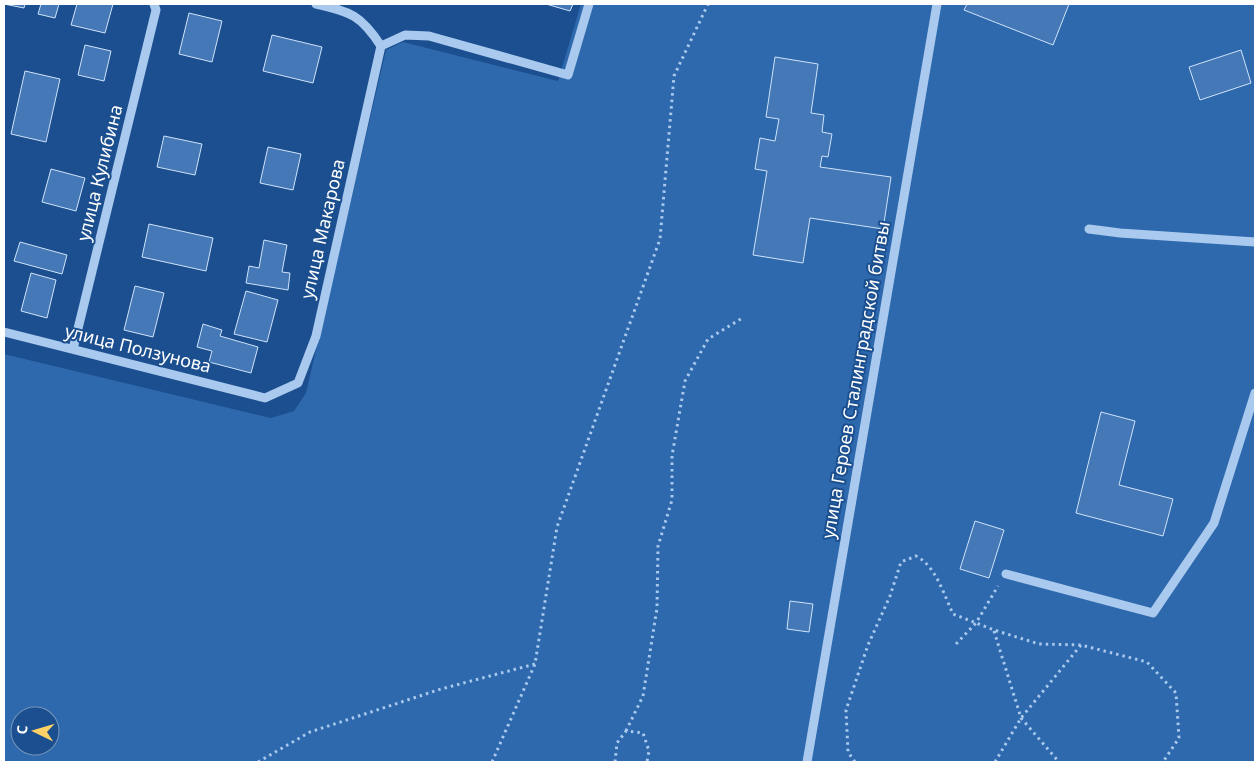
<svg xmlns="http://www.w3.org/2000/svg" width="1259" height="766" viewBox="0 0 1259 766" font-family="'Noto Sans',sans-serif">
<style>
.green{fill:#2e69ad;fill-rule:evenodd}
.building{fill:#4478b7;stroke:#cfe3fa}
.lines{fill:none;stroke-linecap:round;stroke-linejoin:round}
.path{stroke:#a9c9ee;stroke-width:3;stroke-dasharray:2.5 4;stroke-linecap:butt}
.minor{stroke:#a9c9ee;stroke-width:9}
.labels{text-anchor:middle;stroke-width:4;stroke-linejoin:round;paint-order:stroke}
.street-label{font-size:18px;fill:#fff;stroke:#1b4f8f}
</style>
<rect width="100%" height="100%" fill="#1b4f8f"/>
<path class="green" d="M581,4H1255V762H4V354L271,418L294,411L306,393L386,50L403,42L558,81ZM20,716H50V746H20Z"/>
<path class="building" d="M4,4H25L24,8Z
M41,4H59L55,18L38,14Z
M77,4H113L105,33L71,25Z
M546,4H573L570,11Z
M967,4H1069L1053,45L964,10Z
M189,13L222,21L212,62L179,54Z
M272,35L322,47L313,83L263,71Z
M85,45L111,51L104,81L78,75Z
M1241,50L1251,83L1200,100L1189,67Z
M775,57L818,64L811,113L824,115L822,132L832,134L828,157L822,156L820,167L891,177L883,229L810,218L803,263L753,255L767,171L755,169L760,138L775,141L779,119L766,117Z
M25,71L60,79L46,142L11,134Z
M164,136L202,144L195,175L157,167Z
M268,147L301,154L293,190L260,183Z
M51,169L85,178L76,211L42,202Z
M149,224L213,238L206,271L142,257Z
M264,240L287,245L282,272L290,273L288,290L246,283L249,266L259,268Z
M20,242L67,255L62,274L14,261Z
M31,273L56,280L47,318L21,311Z
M135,286L164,293L153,337L124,330Z
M246,291L278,300L267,342L234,334Z
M203,324L222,330L220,336L258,347L251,373L209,362L212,351L197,347Z
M1101,412L1135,421L1119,485L1173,499L1163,536L1076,513Z
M975,521L1004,530L989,578L960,569Z
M790,601L813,604L809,632L787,629Z"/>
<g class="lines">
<path class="path" d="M994,631L1021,718L1059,762
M956,644L976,623L998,586
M626,731L643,696L657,608L658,546L672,500V456L685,381L708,339L744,317
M258,762L310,732L441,689L535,664
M492,762L535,664L557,527L660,239L674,76L708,4
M615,762L617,743L626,731L643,733L649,751L647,762
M855,762L848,752L846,710L868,645L890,596L901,562L916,556C936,566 944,595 953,614L994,630L1039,644L1081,645L1147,662L1176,693L1179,738L1163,762
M995,762L1021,718L1081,645"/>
<path class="minor" d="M316,4C351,12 361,15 381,46L405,35L429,36L568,75L589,4
M1089,229L1120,233L1255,242
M4,332L265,398L298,383L316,336L381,46
M73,349L156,10L154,4
M1006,574L1153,613L1214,523L1255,393
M807,762L937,4"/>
</g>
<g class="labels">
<g class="street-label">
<text transform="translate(100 173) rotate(-76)" y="6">улица Кулибина</text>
<text transform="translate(323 229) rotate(-77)" y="6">улица Макарова</text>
<text transform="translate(138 349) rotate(14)" y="6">улица Ползунова</text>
<text transform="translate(856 380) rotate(-80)" y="6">улица Героев Сталинградской битвы</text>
</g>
</g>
<rect width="1259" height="766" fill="none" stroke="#ffffff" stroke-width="10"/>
<g transform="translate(35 731) rotate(275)"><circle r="24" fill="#1b4f8f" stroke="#7695bc"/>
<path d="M0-4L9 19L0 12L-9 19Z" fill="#ffd166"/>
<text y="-8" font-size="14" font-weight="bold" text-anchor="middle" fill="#ffffff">С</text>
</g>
</svg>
